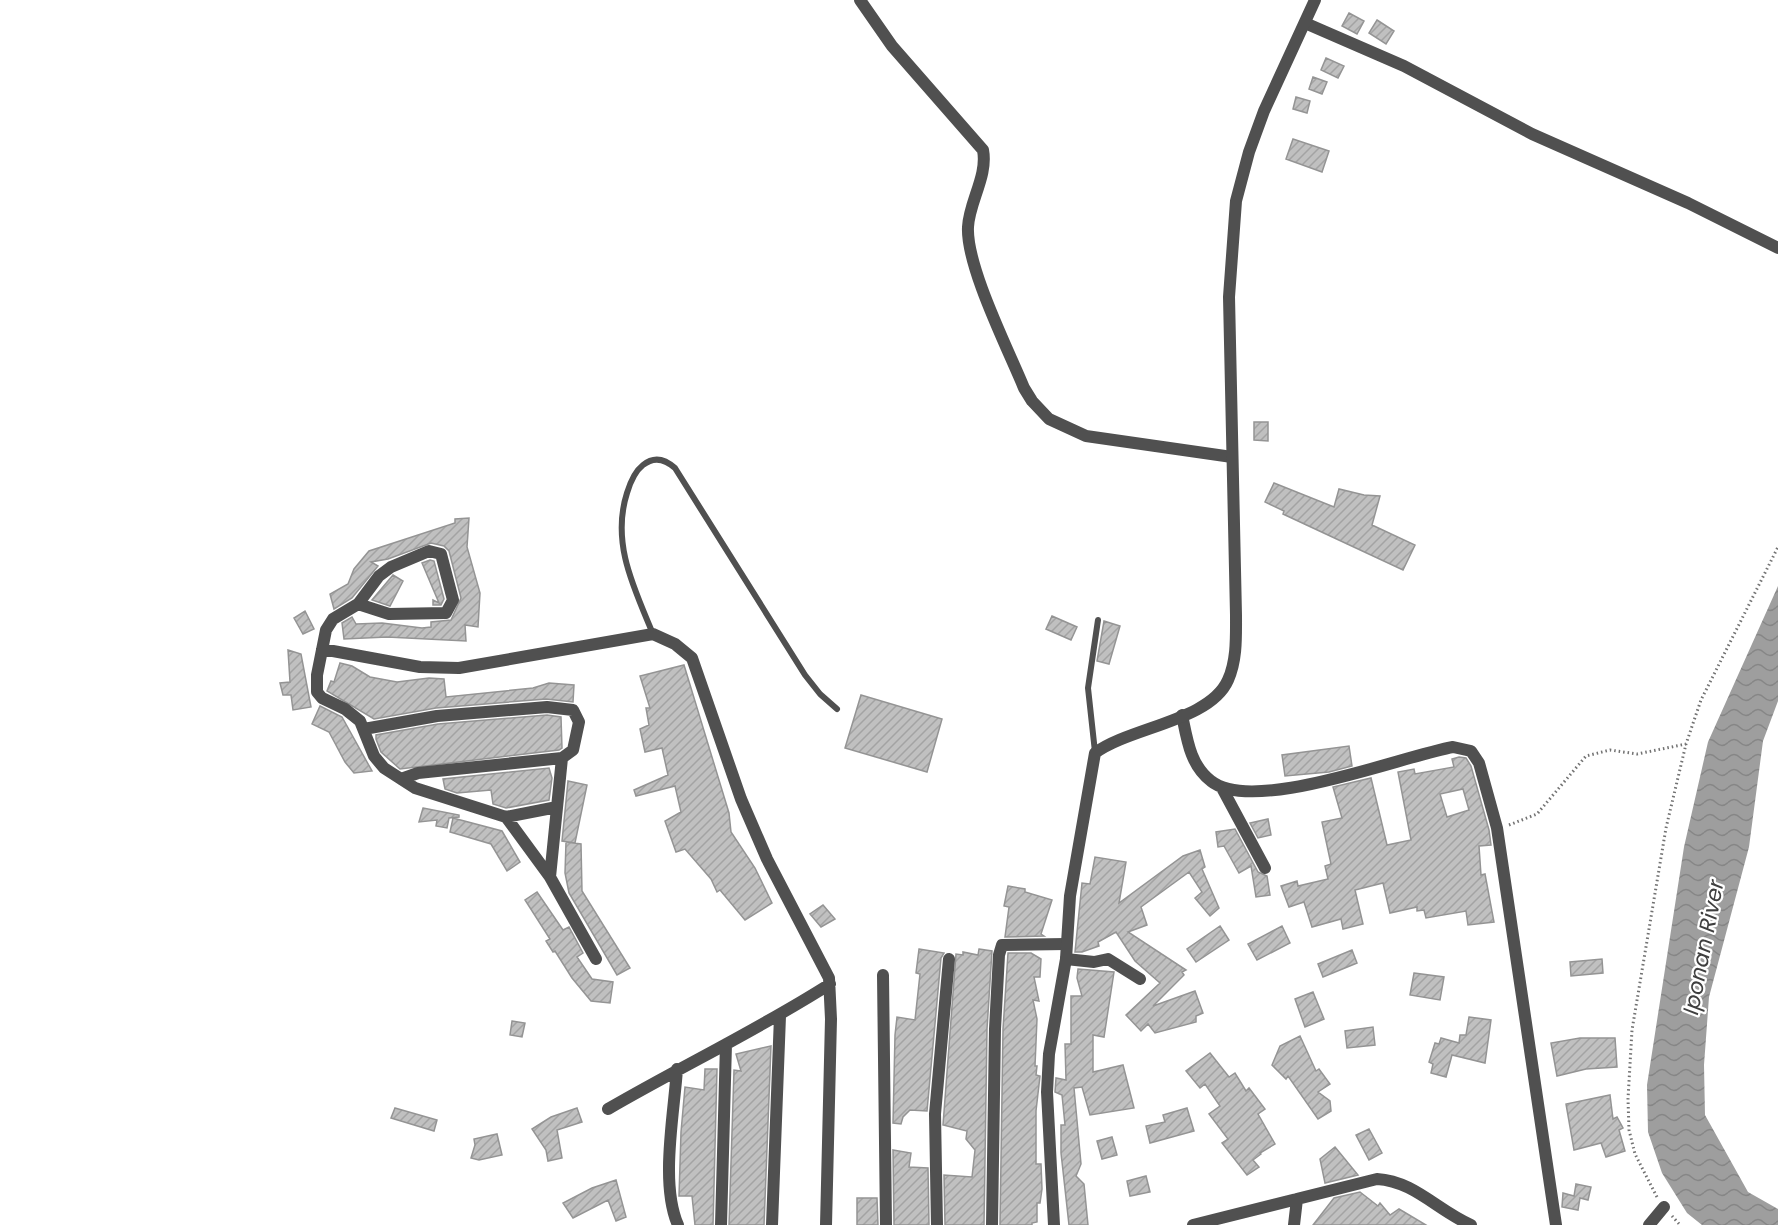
<svg xmlns="http://www.w3.org/2000/svg" width="1778" height="1225" viewBox="0 0 1778 1225" font-family="Poppins,sans-serif">
<style>
.water{fill:url(#water-waves)}
.building{fill:url(#building-hatch);stroke:#949494;stroke-width:1.5;fill-rule:evenodd}
.lines{fill:none;stroke-linecap:round;stroke-linejoin:round}
.path{stroke:#727272;stroke-width:3;stroke-dasharray:1.5 3;stroke-linecap:butt}
.service{stroke:#505050;stroke-width:6}
.minor{stroke:#505050;stroke-width:12}
.tertiary{stroke:#505050;stroke-width:12}
.labels{text-anchor:middle;stroke-width:4.5;stroke-linejoin:round;paint-order:stroke}
.water-label{font-size:22px;font-style:italic;fill:#3f3f3f;stroke:#fff}
</style>
<defs>
<pattern id="water-waves" width="16" height="10" patternUnits="userSpaceOnUse" patternTransform="scale(1.5)"><rect width="16" height="10" fill="#9e9e9e"/><path d="M0 5q4-4 8 0t8 0" fill="none" stroke="#868686"/></pattern>
<pattern id="building-hatch" width="6" height="6" patternUnits="userSpaceOnUse" patternTransform="scale(1.5)"><rect width="6" height="6" fill="#c0c0c0"/><path d="M-1 1l2-2M0 6l6-6M5 7l2-2" fill="none" stroke="#a3a3a3"/></pattern>
</defs>
<rect width="100%" height="100%" fill="#fff"/>
<path class="water" d="M1778,586V701L1763,741L1749,847L1709,997L1704,1065L1705,1115L1748,1192L1778,1209V1225H1702L1687,1213L1662,1173L1648,1132L1647,1085L1684,847L1708,742Z"/>
<path class="building" d="M1349,13L1364,21L1357,34L1342,26Z
M1377,20L1394,31L1386,44L1369,33Z
M1326,58L1344,66L1338,78L1321,70Z
M1313,77L1327,82L1322,94L1309,89Z
M1296,97L1310,101L1307,113L1293,109Z
M1293,139L1329,151L1322,172L1286,159Z
M1254,422H1268V441L1254,440Z
M1274,483L1334,507L1339,489L1364,495L1380,496L1372,525L1415,545L1403,570L1283,514L1284,511L1265,502Z
M469,518L467,547L480,593L478,627L465,625L466,641L387,637L344,639L342,623L352,617L356,624L382,623L422,628L431,627V622L451,620L461,598L449,551L444,546L431,543L388,559L371,562L378,566L352,598L334,609L330,594L348,584L354,569L369,551L455,523V519Z
M430,560L434,561L444,599L441,605H433V600L439,603L422,563Z
M393,575L403,581L390,606L372,600Z
M305,611L314,629L303,634L294,618Z
M1052,616L1077,627L1071,640L1046,629Z
M1104,621L1120,626L1109,664L1097,661Z
M288,650L301,654L311,707L293,710L291,695H283L280,683L290,682Z
M340,663L352,666L370,677L397,682L429,678L444,679L446,697L533,688L549,683L574,685L573,702L546,699L436,708L374,719L327,691L331,681L334,682Z
M684,665L729,813L731,832L755,868L772,903L745,920L720,890L717,892L711,879L685,849L676,852L665,821L681,812L675,786L636,796L634,790L668,775L662,748L645,752L640,729L649,725L646,708H650L640,676Z
M861,695L942,719L927,772L845,748Z
M320,706L342,717L372,771L354,773L345,762L329,732L312,724Z
M547,715L561,717L562,748L559,750L400,769L381,752L376,739V735L438,724Z
M1349,746L1352,766L1329,772L1285,776L1282,755Z
M1459,757L1466,758L1471,766L1489,830L1491,845L1479,846L1481,875L1485,874L1494,922L1468,925L1466,911L1426,918L1424,910L1417,911V907L1390,913L1383,883L1355,890L1363,924L1343,929L1341,919L1312,927L1304,902L1289,907L1281,886L1297,881L1298,886L1328,879L1325,866L1331,864L1322,822L1342,818L1333,787L1371,778L1387,845L1411,840L1398,772L1414,769L1415,774L1454,767L1452,759ZM1463,789L1469,810L1447,817L1440,794Z
M549,768L552,778L549,800L506,808L493,804L491,790L457,793L445,789L443,779Z
M568,781L587,785L575,843L562,841Z
M423,808L459,815V817L449,818L447,828L436,826L437,820L419,822Z
M453,818L502,831L520,862L507,871L491,844L450,832Z
M1268,819L1271,835L1258,838L1250,823Z
M1235,829L1258,872L1267,876L1270,895L1256,897L1251,866L1239,873L1224,846L1218,847L1216,832Z
M566,842L581,844L582,891L630,968L617,975L569,893L565,873Z
M1200,850L1205,867L1202,869L1219,908L1210,916L1195,898L1202,892L1189,872L1141,907L1147,925L1128,932L1186,970L1182,972L1184,975L1153,1006L1195,991L1203,1013L1196,1016V1022L1155,1033L1148,1024L1141,1031L1126,1015L1160,983L1135,961L1116,932L1098,942L1099,946L1082,952H1075L1082,883L1090,884L1095,857L1126,862L1119,903L1183,856Z
M1008,886L1025,889V892L1052,900L1041,934L1044,936L1005,937L1009,907L1004,906Z
M537,892L563,930L569,927L583,953L577,957L592,979L613,982L610,1003L591,1001L572,978L555,951L553,952L546,941L550,939L525,900Z
M823,905L835,919L821,927L810,914Z
M1220,926L1229,940L1196,962L1187,949Z
M1282,926L1290,943L1257,960L1248,944Z
M919,949L944,953L941,958L927,1111L910,1110L903,1117L901,1124L893,1123L895,1035L897,1017L915,1020L920,974L916,973Z
M979,949L992,951L987,1029L984,1225H945L944,1175L972,1177L975,1150L966,1139L967,1131L943,1125L956,954L963,955V952L978,955Z
M1352,950L1357,963L1323,977L1318,964Z
M1008,953H1031L1041,959L1040,977H1034L1039,1001L1033,1000L1037,1019L1035,1066H1037L1036,1075L1040,1076L1036,1111V1164H1041L1042,1189L1040,1203H1037V1222L1032,1223V1225H1000L1003,1029Z
M1602,959L1603,973L1571,976L1570,962Z
M1078,969L1114,972L1104,1037L1093,1035V1072L1123,1065L1134,1108L1090,1115L1082,1087L1074,1088L1081,1164L1076,1176L1084,1184L1088,1225H1069L1061,1153V1125H1065L1062,1095L1055,1092L1056,1078L1066,1080L1065,1044H1071V996H1082L1077,978Z
M1414,973L1444,977L1440,1000L1410,995Z
M1313,992L1324,1019L1305,1027L1295,999Z
M1469,1017L1491,1020L1485,1063L1452,1055L1446,1077L1431,1073L1433,1064L1429,1062L1435,1043L1439,1044L1441,1038L1459,1043L1460,1035H1466Z
M512,1021L525,1023L522,1037L510,1035Z
M1373,1027L1375,1045L1347,1048L1345,1031Z
M1300,1036L1316,1071L1319,1069L1330,1084L1318,1092L1330,1101L1331,1111L1318,1119L1288,1076L1286,1079L1272,1065L1280,1046Z
M1580,1038H1615L1617,1067L1586,1069L1557,1076L1551,1043Z
M771,1046L764,1225H729L734,1070L741,1071L736,1054Z
M1210,1053L1229,1077L1235,1073L1246,1091L1249,1088L1265,1109L1258,1114L1275,1144L1260,1153L1261,1154L1253,1160L1259,1167L1247,1175L1222,1143L1228,1139L1209,1114L1220,1106L1205,1084L1200,1088L1186,1071Z
M705,1069H717L713,1225H695L692,1196H679L681,1132L685,1087L704,1090Z
M1610,1095L1613,1119L1617,1117L1623,1128L1619,1130L1625,1151L1606,1157L1601,1143L1574,1150L1566,1104Z
M395,1108L437,1120L434,1131L391,1118Z
M577,1108L582,1122L557,1130L562,1158L548,1161L546,1150L532,1129L551,1117Z
M1187,1108L1194,1131L1150,1143L1146,1126L1165,1122L1163,1115Z
M1369,1129L1382,1153L1369,1160L1356,1135Z
M497,1134L502,1155L479,1160L471,1158L475,1145L474,1139Z
M1112,1137L1117,1155L1102,1159L1097,1141Z
M1335,1147L1358,1175L1325,1183L1320,1159Z
M893,1150L911,1153L909,1167L928,1168L929,1225H894Z
M1146,1176L1150,1192L1130,1196L1127,1181Z
M616,1180L626,1217L616,1221L608,1200L573,1218L563,1203L592,1188Z
M1576,1184L1591,1187L1588,1200L1580,1198L1578,1210L1562,1207L1563,1193L1574,1196Z
M1360,1192L1378,1206L1380,1203L1390,1215L1399,1209L1426,1225H1313L1334,1198Z
M857,1198H877L878,1225H857Z"/>
<g class="lines">
<path class="path" d="M1509,825L1537,814L1586,756L1610,750L1637,754L1686,744
M1657,1197L1635,1154L1629,1130L1628,1099L1632,1030L1666,828L1686,744L1701,700L1778,547
M1672,1216L1680,1225"/>
<path class="service" d="M653,634C634,588 611,543 627,493C630,483 634,472 643,465C654,456 665,459 675,468L805,675L820,694L837,709
M1095,752L1088,688L1098,620"/>
<path class="minor" d="M860,0L892,46L983,150C988,176 969,202 968,227C966,266 1008,349 1024,388L1032,401L1049,419L1086,436L1232,457
M1305,23L1404,66L1532,134L1688,203L1778,248
M358,604L389,614L446,613L453,600L441,554L429,551L391,567L379,576L358,604L333,619L326,630L317,675V692L322,698L345,709L360,721L374,756L384,768L415,788L506,817L550,877L596,959
M322,649L420,667L459,668L653,634L675,644L692,658L741,799L767,859L829,978L831,1019L826,1225
M1182,715C1187,739 1190,765 1211,781C1253,815 1402,756 1453,747L1471,751L1479,763L1497,828L1556,1225
M364,729L437,716L547,707L573,710L579,722L573,750L562,758L550,877
M401,779L418,773L562,758
M1222,788L1265,868
M506,817L557,807
M1066,959L1094,962L1108,959L1140,979
M883,975L886,1225
M677,1069C674,1114 660,1184 678,1225
M608,1109C682,1066 758,1030 830,984
M721,1225L726,1044
M772,1225L780,1016
M937,1225L935,1114L949,959
M992,1225L995,1029L999,955L1002,945L1066,944
M1193,1225L1377,1179C1414,1181 1438,1211 1471,1225
M1294,1225L1297,1199
M1649,1225L1664,1207"/>
<path class="tertiary" d="M1054,1225L1047,1092L1049,1054L1066,959L1070,896L1095,753C1130,727 1210,721 1228,680C1237,660 1236,637 1236,615L1229,297L1236,201L1249,152L1264,111L1315,0"/>
</g>
<g class="labels">
<g class="water-label">
<text transform="translate(1703 947) rotate(-79)" y="8">Iponan River</text>
</g>
</g>
</svg>
